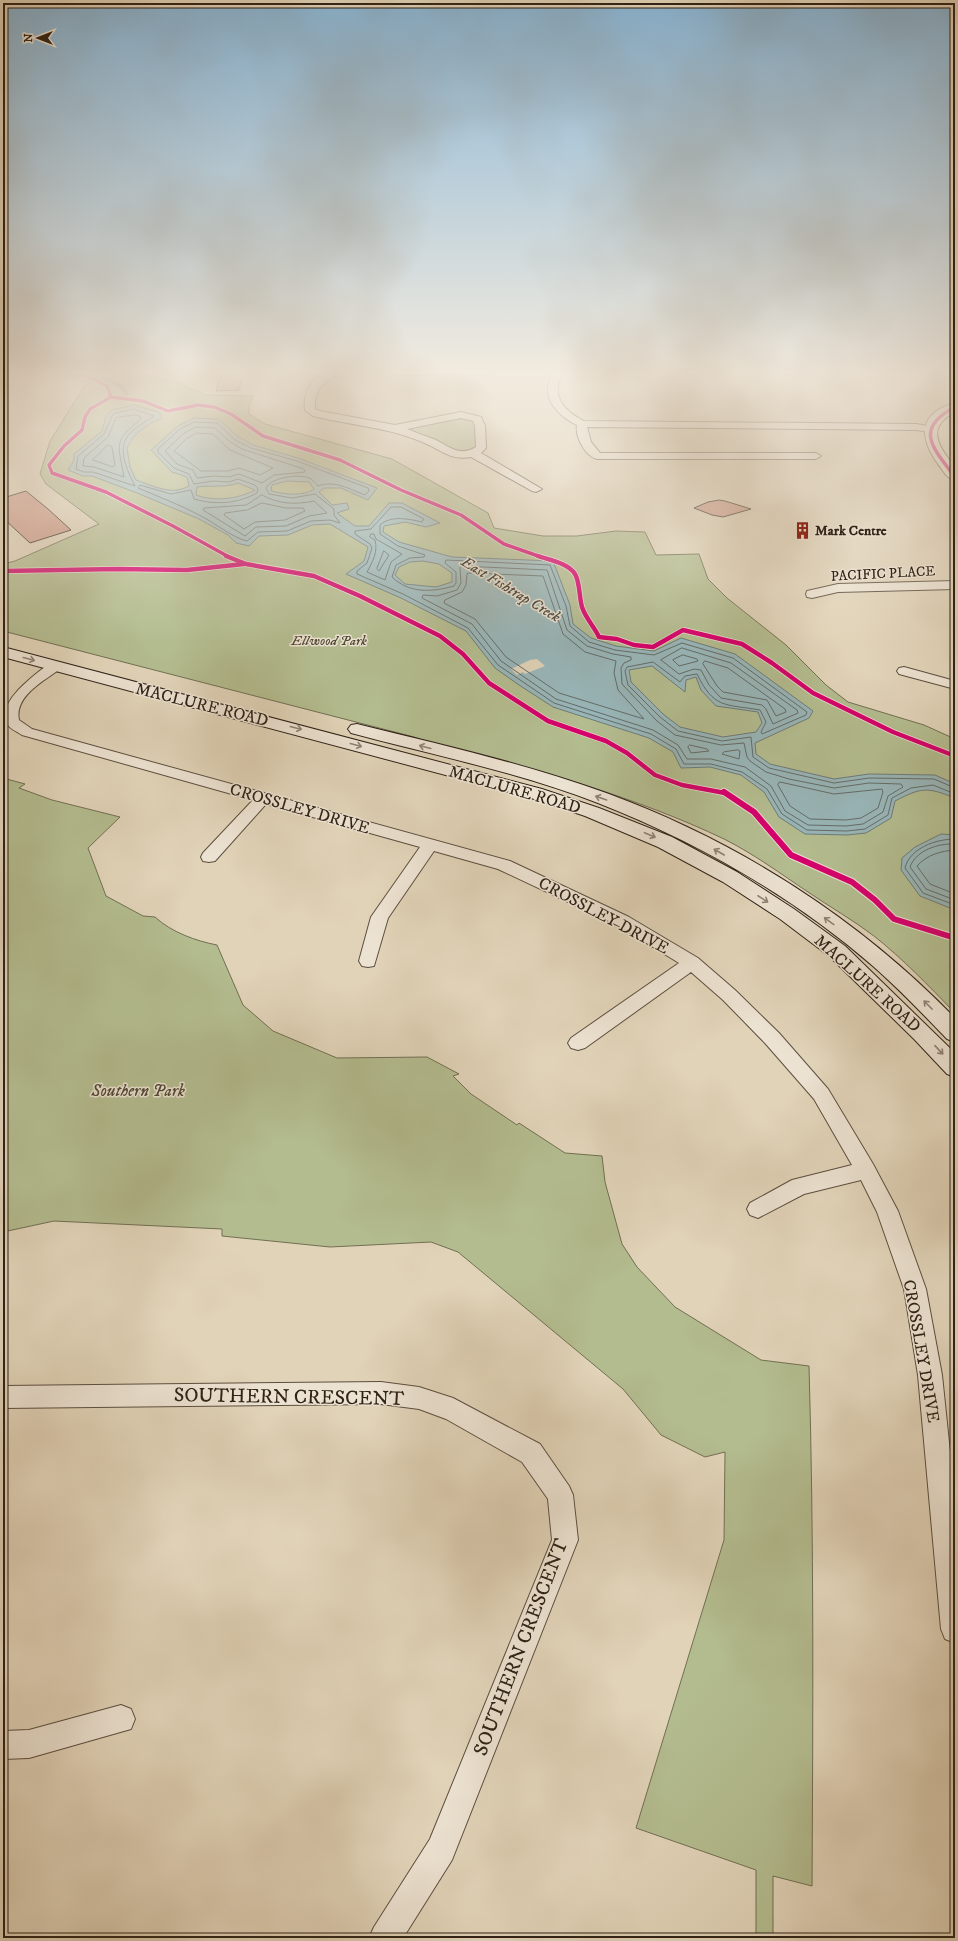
<svg xmlns="http://www.w3.org/2000/svg" width="958" height="1941" viewBox="0 0 958 1941" font-family="'IM FELL DW Pica',serif">
<style>
.green{fill:#b3bc8f;stroke:#716f53}
.water{fill:#98b6b9;stroke:#6e7b78;fill-rule:evenodd}
.pier{fill:#e1d3b8}
.lines{fill:none;stroke-linecap:round;stroke-linejoin:round}
.shore{stroke:#646c68;stroke-width:1}
.stream{stroke:#6e7b78;stroke-width:3}
.building{fill:#cf9985;stroke:#2f2217}
.minor-casing{stroke:#5c4e3f;stroke-width:2}
.tertiary-casing{stroke:#5c4e3f;stroke-width:2}
.secondary-casing{stroke:#2f2217;stroke-width:2}
.minor{fill:#ece2d1;fill-rule:evenodd}
.tertiary{fill:#ece2d1;fill-rule:evenodd}
.secondary{fill:#ece2d1;fill-rule:evenodd}
.cycleway-far2-casing{stroke:#ece2d1;stroke-width:5}
.cycleway-far1-casing{stroke:#ece2d1;stroke-width:6}
.cycleway-casing{stroke:#ece2d1;stroke-width:8}
.cycleway-far2{stroke:#d6006c;stroke-width:3.5}
.cycleway-far1{stroke:#d6006c;stroke-width:4.5}
.cycleway{stroke:#d6006c;stroke-width:6}
.oneway{stroke:#8e8274}
.labels{text-anchor:middle;stroke-width:3;stroke-linejoin:round;paint-order:stroke}
.far-poi-label{font-size:14px;font-weight:bold;fill:#2f2217;stroke:#ece2d1;text-anchor:start}
.far-street-label{font-size:14px;fill:#2f2217;stroke:#ece2d1}
.far-park-label{font-size:14px;font-style:italic;fill:#504835;stroke:#ece2d1}
.far-water-label{font-size:15px;font-style:italic;fill:#4e4e48;stroke:#ece2d1}
.street-label{font-size:17px;fill:#2f2217;stroke:#ece2d1}
.park-label{font-size:17px;font-style:italic;fill:#504835;stroke:#ece2d1}
.near-street-label{font-size:20px;fill:#2f2217;stroke:#ece2d1}
</style>
<rect width="100%" height="100%" fill="#e1d3b8"/>
<filter id="stains"><feTurbulence type="fractalNoise" baseFrequency=".005" numOctaves="4"/><feColorMatrix values="0 0 0 0 .2 0 0 0 0 .09 0 0 0 0 .02 0 0 0 .5 -.17"/></filter>
<radialGradient id="worn" r=".72"><stop offset=".6" stop-color="#630" stop-opacity="0"/><stop offset="1" stop-color="#630" stop-opacity=".3"/></radialGradient>
<path class="green" d="M38,371H142L145,375L181,384L206,395L253,396L249,406V414L265,424L392,459L488,513L494,528L543,536H577L616,531L645,532L656,555L699,554L708,579L727,598L786,645L826,685L848,702L924,725L955,739V1013C929,986 903,959 874,936C853,920 830,907 808,892C781,874 754,854 724,839C636,797 541,771 447,746L440,747L414,737L3,631V564L15,561L99,524L46,484L40,474L50,441L87,382Z
M462,417L474,421L477,426L476,446L469,450L453,451L438,441L406,429Z
M3,778L25,784L19,788L52,800L120,817L88,848L106,896L143,916L155,917C171,932 196,941 217,945L243,1005L273,1031L337,1058L427,1057L459,1074L453,1076L471,1094L517,1125L519,1123L565,1153L602,1156L605,1182L622,1244L637,1267L675,1307L761,1360L809,1366C814,1539 813,1712 812,1886L773,1876V1938H756V1870L636,1828L724,1540L725,1452L705,1457L661,1435L623,1389L458,1252L431,1242L330,1247L222,1236V1229L54,1221L3,1232Z"/>
<path class="water" d="M134,405L159,412L162,418C145,426 135,432 127,448L130,467L136,480C154,486 171,496 189,486L187,477L172,472L151,450L178,426L194,418L219,419L237,436L253,445L298,458L377,488L368,500L341,488H324L319,492L332,505L347,503L349,509L337,513L355,526H369L389,503H402L440,523L426,527L405,522L384,526L383,532L399,542L452,557L553,561L570,605L573,624L591,638L616,646L654,651L681,638L735,654L813,711L809,718L755,743L756,754L770,764L834,779L869,774L935,775L955,784V798C927,787 922,787 895,801L891,818L866,833L847,835L805,834L779,817L764,792L741,775L710,767L681,768L673,752L649,738L553,707L519,685L495,668L466,631L401,598L346,574L364,561L368,547L330,524L312,525L288,535L259,536L249,546L236,543L228,535L199,519L137,493L92,476H83L68,470L74,460V454L102,431L106,416L112,410ZM287,481L309,482L314,489C303,497 284,494 271,491L272,485ZM238,483L255,490C238,499 215,502 196,495L197,487C211,485 226,488 238,483ZM423,561L439,564L452,573V582L436,587L405,584L395,575L399,567L410,562ZM652,666L685,692L686,680L696,677L701,690L716,706L758,712L762,723L756,732L723,737L680,727L663,714L631,682L629,670Z
M941,834L955,835V910L920,896L901,870L902,858L915,847Z"/>
<path class="pier" d="M537,659L545,666L525,674L523,672L517,675L511,669L530,660Z"/>
<g class="lines">
<path class="shore" d="M134,409L154,416C147,421 137,426 130,433C116,448 127,470 135,486L93,472H84L76,469L78,456L104,434L113,414Z
M134,415L140,416L141,419C113,441 118,444 124,477L94,467L83,466L84,458L108,437L116,418Z
M195,422L217,423L235,440L251,448L297,461L368,488L369,491L365,495C349,489 335,480 318,486C316,484 314,481 311,479C302,473 271,477 266,488L269,494L292,498L315,494L334,509V515L340,523L330,520L311,521L287,531L258,532L247,541C233,538 215,523 201,516C181,505 159,497 138,488L140,485L171,494L191,490L194,499C215,505 237,504 257,493L258,489L255,485L238,479L229,482L213,481L194,484L189,474L174,468L158,452V449L180,429Z
M196,427L215,428L229,441L242,449L304,469L305,472L274,475L262,483L239,474L229,477L214,476L197,478L193,470L177,464L165,451L183,434Z
M197,433L213,434L230,450L273,468L260,475L239,468L228,471H201L174,451L186,439Z
M108,445L112,447L115,465L113,467L93,460Z
M262,495C278,504 296,505 314,501L327,513L309,516L286,526L256,527L245,536L203,510L204,508L246,505Z
M262,503L286,508H303L305,511L285,520L255,522L244,529L224,515L225,513L247,510Z
M371,534H374L376,539L402,554L391,562L385,580L367,572C373,561 378,552 375,540L370,537Z
M384,551L389,555L379,571L377,569Z
M462,566L547,570L567,630L587,646L613,654L631,657V660L624,663L621,668L622,684L657,721L675,735L721,745L744,743L747,757L750,761L766,772L789,779L834,788L869,783L901,784L903,787L888,796L883,812L863,824L846,826L808,825L785,811L771,786L745,767L711,759H687L678,745L653,730L556,699L501,661L472,624L422,598L423,595L437,596L457,590L461,583L460,568Z
M469,573L543,576L563,634L585,652L616,661L614,673L618,690L644,719L559,693L506,657L475,619L444,603L445,600L462,592L466,585L467,574Z
M682,648L731,663L797,710L798,713L773,724L766,709L762,705L721,698L709,685L701,670L694,669L679,674L661,660Z
M683,655L697,659L698,661L679,666L673,660Z
M705,661L728,668L785,709L786,712L776,716L767,700L723,692L717,686L703,664Z
M690,745L707,749L709,751L691,753L688,747Z
M738,750L740,751L739,759L722,754L724,752Z
M780,782L834,794L882,789L883,792L878,808L861,818L846,820L810,819L790,806L778,785Z
M955,788L934,779L869,778L834,783L769,768L753,757L751,737L722,741L678,731L660,717L628,685L625,671L627,667L653,662L680,682L685,676L697,674C714,709 725,704 760,710L766,722L761,732L762,734L806,715L807,712L733,658L682,643L654,655L615,650L589,642L570,626L566,606L550,565L446,560L445,563L456,572V583L454,586C432,592 410,594 392,577L396,565L410,558L424,557L425,555L398,546L380,534V525C391,515 409,519 422,522L424,519L401,507H391L371,529L355,531V534L370,544L372,548L367,563L357,571V574L403,594L468,628L498,665L554,703L651,734L676,749L684,764H711L742,772L767,789L782,814L807,830L847,831L865,829L888,815L892,798L911,788L933,785L955,794
M955,839C936,839 910,848 905,868L923,893L955,905
M955,844C939,843 916,850 910,867L926,889L955,900
M955,850C940,851 927,855 917,866L930,884L955,894"/>
<path class="stream" d="M84,371L121,386L127,394"/>
</g>
<path class="building" d="M222,371H244L239,390L216,391Z
M26,491L48,509L71,530L30,543L3,518V498Z
M719,500L725,501L751,509L723,517L712,515L694,508L708,502Z"/>
<g class="lines">
<defs>
<path id="minor" d="M3,371H12L6,378L3,379Z
M319,371H496L491,374L337,376C322,382 314,391 315,409L320,411L395,425L461,412L481,417L485,426L486,448L481,453L542,489L536,492L532,491L471,457C452,460 445,453 429,445C390,427 354,426 313,416L305,410C303,397 309,382 321,376L317,373ZM461,418L473,421L475,426L476,447C460,457 450,447 436,440C426,436 416,433 407,429Z
M552,371H562C561,376 559,381 558,387C556,403 570,414 584,421L916,424L934,427L935,429L930,432L916,430L587,427L591,442L600,453H816L821,456L816,459H597C585,456 575,437 577,425C562,418 546,404 548,386C549,381 551,376 552,371Z
M955,581V589L838,592L812,598L807,597L806,594L807,591L838,584Z
M55,662L60,663L62,666L60,669C44,681 14,696 19,720L32,729L510,861L629,917L698,958L735,990L779,1033L828,1089L873,1164L898,1211L926,1289L942,1375L955,1500V1643L945,1639L941,1629L918,1375L904,1289L877,1212L861,1180L804,1194L758,1218L750,1215L747,1209L750,1203L792,1180L852,1165L814,1099L765,1043L723,1000L691,972L585,1048L578,1050L571,1048L568,1043L571,1038L679,963L617,925L498,869L434,851L388,918L374,966L368,967L362,966L359,961L371,917L420,847L266,804L215,861L209,862L203,861L201,857L203,853L253,800L22,735C16,731 8,728 5,721C0,699 36,674 50,663Z
M904,667L955,681V689L899,674L897,671L899,668Z
M381,1382L419,1387L453,1398L540,1444L569,1486L573,1495L578,1540L452,1860L403,1938H369L374,1927L430,1839L552,1540L548,1499L522,1462L446,1419L419,1409L381,1404L3,1408V1386Z
M121,1705L131,1709L135,1719L131,1729L29,1758L3,1759V1731L29,1730Z"/>
<path id="tertiary" d="M955,403V412C932,424 933,438 948,458C950,461 954,465 955,468C956,472 955,477 955,481C947,479 943,470 938,464C919,437 918,413 955,403Z"/>
<path id="secondary" d="M3,647L542,789L599,808L672,837L737,872L794,909L845,946L955,1053V1077L947,1074L914,1039L829,956L780,919L723,882L658,847L585,816L528,797L3,657Z
M357,724C442,745 527,764 609,794C739,842 859,919 955,1018V1042L947,1039C923,1014 900,990 874,967C794,897 697,842 598,803C518,772 433,755 351,733L348,729L351,725Z"/>
</defs>
<use href="#minor" class="minor-casing"/>
<use href="#tertiary" class="tertiary-casing"/>
<use href="#secondary" class="secondary-casing"/>
<use href="#minor" class="minor"/>
<use href="#tertiary" class="tertiary"/>
<use href="#secondary" class="secondary"/>
<defs>
<path id="cycleway-far2" d="M62,371L92,378L107,386L111,397
M111,397L90,409L85,417L82,430L64,446L49,465L52,473L106,492L173,526L229,557
M111,397L143,401L168,411L198,405L214,407L231,414L263,436L340,460L401,490L461,515L504,544L541,557
M955,407C913,429 933,448 955,477"/>
<path id="cycleway-far1" d="M226,556L246,564L314,576L360,596L440,636L463,654L489,683L548,721L606,741L627,753L655,775L682,785L725,793
M538,556C549,560 568,563 575,574C580,582 579,597 582,607C586,619 594,626 599,637L617,639L634,645L653,647L683,630L742,644L772,663L813,693L893,732L955,756
M3,571L117,569L187,570L244,564"/>
<path id="cycleway" d="M724,792L754,812L791,855L852,882L875,900L894,919L955,938"/>
</defs>
<use href="#cycleway-far2" class="cycleway-far2-casing"/>
<use href="#cycleway-far1" class="cycleway-far1-casing"/>
<use href="#cycleway" class="cycleway-casing"/>
<use href="#cycleway-far2" class="cycleway-far2"/>
<use href="#cycleway-far1" class="cycleway-far1"/>
<use href="#cycleway" class="cycleway"/>
</g>
<defs><path id="oneway-shaft" d="M-6 0H5M1.5-3L5.5 0L1.5 3" fill="none" stroke-width="1.6" stroke-linecap="round" stroke-linejoin="round"/></defs>
<g class="oneway">
<use href="#oneway-shaft" transform="translate(29 659) rotate(15)"/>
<use href="#oneway-shaft" transform="translate(296 728) rotate(14)"/>
<use href="#oneway-shaft" transform="translate(356 745) rotate(15)"/>
<use href="#oneway-shaft" transform="translate(425 747) rotate(-165)"/>
<use href="#oneway-shaft" transform="translate(601 798) rotate(-161)"/>
<use href="#oneway-shaft" transform="translate(650 835) rotate(23)"/>
<use href="#oneway-shaft" transform="translate(719 852) rotate(-150)"/>
<use href="#oneway-shaft" transform="translate(763 899) rotate(33)"/>
<use href="#oneway-shaft" transform="translate(829 921) rotate(-144)"/>
<use href="#oneway-shaft" transform="translate(928 1005) rotate(-135)"/>
<use href="#oneway-shaft" transform="translate(939 1050) rotate(47)"/>
</g>
<linearGradient id="sky" x2="0" y2="1"><stop stop-color="#88b5d5"/><stop offset="0.58" stop-color="#f2ebdf"/><stop offset="1" stop-color="#f2ebdf" stop-opacity="0"/></linearGradient>
<rect width="958" height="642" fill="url(#sky)"/>
<defs>
<symbol id="building-bare" viewBox="-9 -9 18 18"><path d="M-4-6H4V6H1V3H-1V6H-4ZM-2.5-4.3h1.7v1.8h-1.7ZM.8-4.3h1.7v1.8H.8ZM-2.5-1h1.7V.8h-1.7ZM.8-1h1.7V.8H.8Z" fill="#8f2418" stroke="#ece2d1" stroke-width="2.5" paint-order="stroke"/></symbol>
</defs>
<g fill-rule="evenodd">
<use href="#building-bare" x="790" y="518" width="25" height="25"/>
</g>
<g class="labels">
<g class="far-poi-label">
<text x="815" y="535">Mark Centre</text>
</g>
<g class="far-street-label">
<text transform="translate(883 573) rotate(-3)" y="5">PACIFIC PLACE</text>
</g>
<g class="far-park-label">
<text x="329" y="645">Ellwood Park</text>
</g>
<g class="far-water-label">
<text transform="translate(511 589) rotate(31)" y="5">East Fishtrap Creek</text>
</g>
<g class="street-label">
<text transform="translate(202 704) rotate(14)" y="6">MACLURE ROAD</text>
<text transform="translate(515 789) rotate(16)" y="6">MACLURE ROAD</text>
<text transform="translate(300 808) rotate(16)" y="6">CROSSLEY DRIVE</text>
<text transform="translate(604 915) rotate(28)" y="6">CROSSLEY DRIVE</text>
<text transform="translate(868 983) rotate(42)" y="6">MACLURE ROAD</text>
<text transform="translate(922 1351) rotate(80)" y="6">CROSSLEY DRIVE</text>
</g>
<g class="park-label">
<text x="138" y="1096">Southern Park</text>
</g>
<g class="near-street-label">
<text transform="translate(289 1396) rotate(1)" y="7">SOUTHERN CRESCENT</text>
<text transform="translate(520 1647) rotate(-69)" y="7">SOUTHERN CRESCENT</text>
</g>
</g>
<rect width="958" height="1941" fill="none" stroke="#e1d3b8" stroke-width="16"/>
<rect x="4" y="4" width="950" height="1933" fill="none" stroke="#2f2217" stroke-width="2"/>
<rect x="8" y="8" width="942" height="1925" fill="none" stroke="#2f2217"/>
<g transform="translate(38 38) rotate(270)" stroke="#ece2d1" stroke-width="3" paint-order="stroke">
<path d="M0-3L7 15L0 10L-7 15Z" fill="#2f2217"/>
<text y="-6" font-size="11" font-weight="bold" text-anchor="middle" fill="#2f2217">N</text>
</g>
<rect width="100%" height="100%" filter="url(#stains)"/>
<rect width="100%" height="100%" fill="url(#worn)"/>
</svg>
